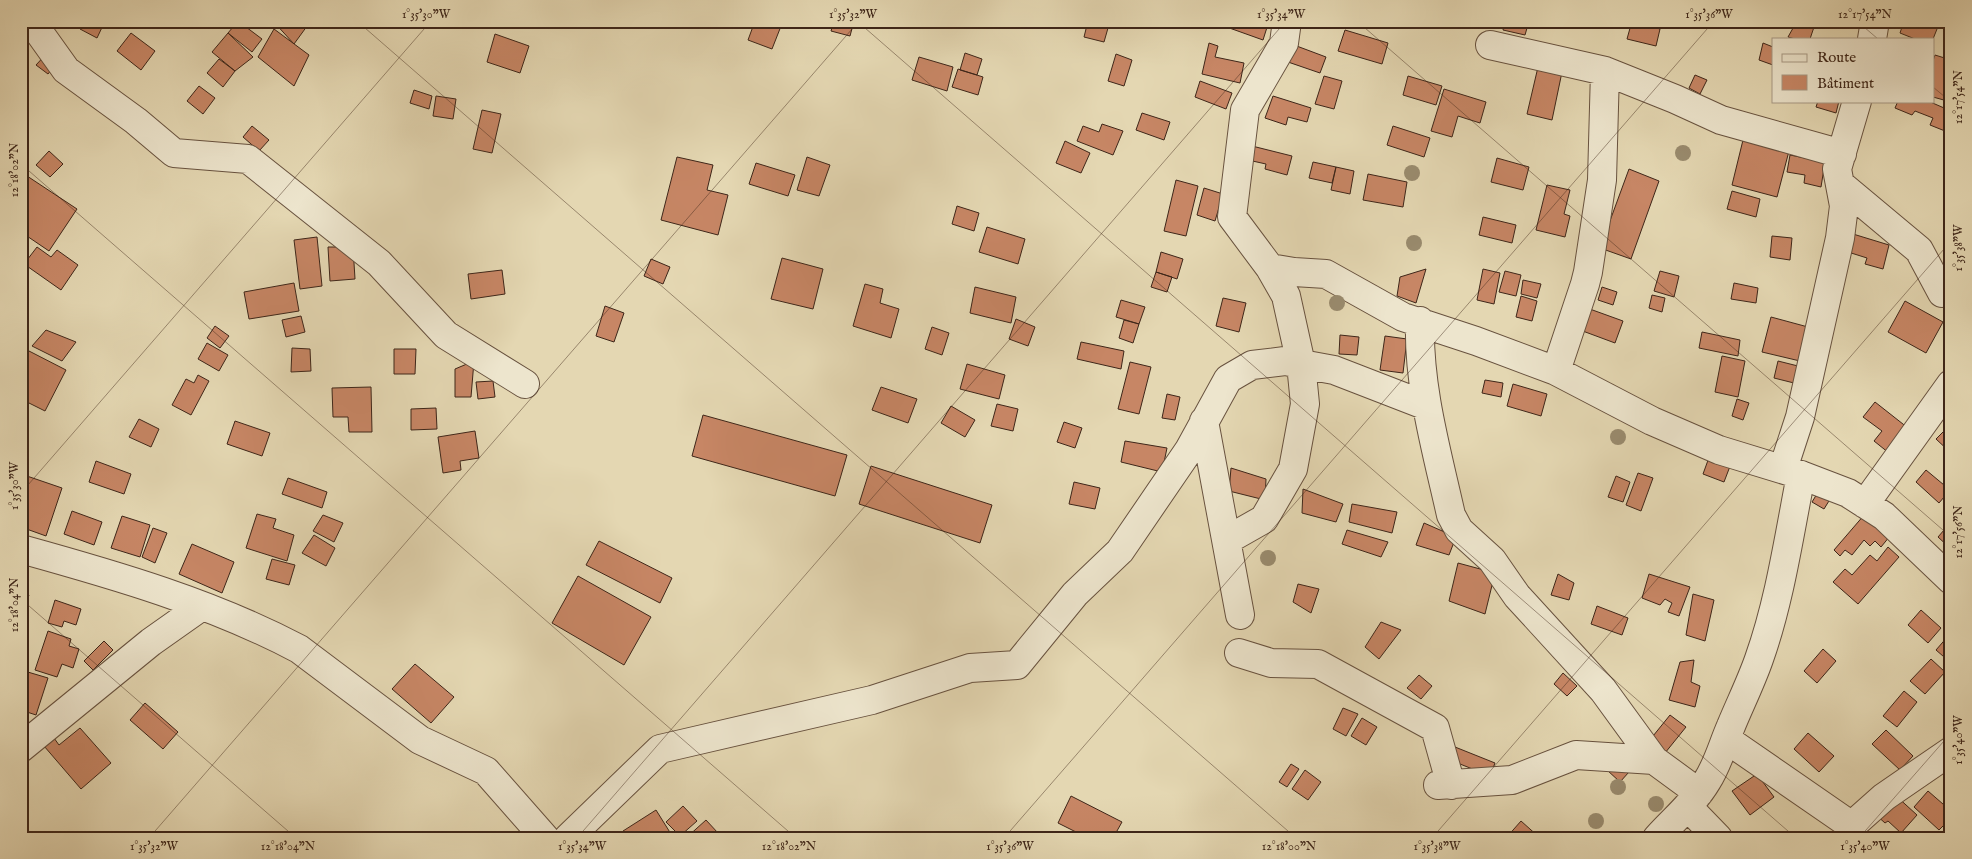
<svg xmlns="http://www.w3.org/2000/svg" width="1972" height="859" viewBox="0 0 1972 859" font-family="'IM FELL English',serif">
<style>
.building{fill:#c78665;stroke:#3e2619}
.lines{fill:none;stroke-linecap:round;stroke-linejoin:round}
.minor-casing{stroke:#68523f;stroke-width:30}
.minor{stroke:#ede5cd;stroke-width:28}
.tree{fill:#998b6e}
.ticks{fill:none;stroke:#3e2619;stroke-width:1;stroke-opacity:0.45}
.neatline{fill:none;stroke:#3e2619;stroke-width:2}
.ticks-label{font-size:12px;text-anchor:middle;fill:#3e2619}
</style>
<rect width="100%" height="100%" fill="#e4d7b2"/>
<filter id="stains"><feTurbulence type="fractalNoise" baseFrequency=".004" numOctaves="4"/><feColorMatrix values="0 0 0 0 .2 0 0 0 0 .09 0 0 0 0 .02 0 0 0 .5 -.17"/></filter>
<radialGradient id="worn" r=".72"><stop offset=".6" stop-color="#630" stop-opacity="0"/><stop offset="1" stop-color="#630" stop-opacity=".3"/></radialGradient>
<path class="building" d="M85,21H105L97,38L80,29Z
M238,21L262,39L252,52L228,33Z
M273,21H310V22L294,44Z
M755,21H783L772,49L748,40Z
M834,21H854L850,36L831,31Z
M1088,21H1110L1104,42L1084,37Z
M1222,21H1269L1263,40L1221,25Z
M1505,21H1529L1525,35L1503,30Z
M1632,21L1660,29L1656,46L1627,39Z
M1797,21L1815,24L1810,39H1795L1788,37Z
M1904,21H1932L1939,24L1933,39H1915L1900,33Z
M274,29L309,55L294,86L258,57Z
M1345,30L1388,43L1382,64L1338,51Z
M131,33L155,51L141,70L117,51Z
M228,33L253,57L235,71L212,52Z
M495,34L529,46L520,73L487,62Z
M1209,43L1218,46L1215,57L1244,63L1240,83L1202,74Z
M1763,43L1773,47V65L1759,60Z
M1294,45L1326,57L1320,73L1288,62Z
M49,51L57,63L48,74L36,65Z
M965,53L982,59L977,75L960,70Z
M1116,54L1132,60L1124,86L1108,81Z
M1935,55L1951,60V102L1933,97V61Z
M919,57L953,67L947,91L912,80Z
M219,59L235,71L223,87L207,73Z
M1538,67L1562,72L1552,120L1527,114Z
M958,69L983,77L978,95L952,87Z
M1695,75L1707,80L1700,94L1689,88Z
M1324,76L1342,81L1334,109L1315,104Z
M1408,76L1442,86L1436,105L1403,95Z
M1200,81L1232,93L1226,109L1195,97Z
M199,86L215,98L203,114L187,101Z
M1444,89L1486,102L1480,123L1458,116L1452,137L1431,131Z
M414,90L432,96L429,109L410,103Z
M436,96L456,99L453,119L433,116Z
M1273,96L1311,108L1307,122L1288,117L1286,125L1265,118Z
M1818,101H1839L1836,113L1816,107Z
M1898,101H1928L1951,111L1950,133L1930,125L1933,118L1915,111L1912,115L1895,108Z
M482,110L501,114L492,153L473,149Z
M1142,113L1170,122L1164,140L1136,130Z
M1102,124L1123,131L1113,155L1077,141L1083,126L1099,132Z
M252,126L269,140L259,151L243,137Z
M1393,126L1430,138L1424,157L1387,145Z
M1743,140L1789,151L1777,197L1732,185Z
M1065,141L1090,153L1081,173L1056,163Z
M1252,146L1292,156L1287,175L1265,169L1266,164L1248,160Z
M49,151L63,164L50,177L36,165Z
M1790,155L1825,162L1821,187L1804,183L1805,175L1787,172Z
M677,157L713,165L707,190L728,195L718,235L661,220Z
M807,157L830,165L819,196L797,190Z
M1497,158L1529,167L1523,190L1491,182Z
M1313,162L1336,167L1332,183L1309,178Z
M756,163L795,175L788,196L749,184Z
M1336,167L1354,171L1350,194L1331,190Z
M1629,169L1659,181L1631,259L1600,248Z
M21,172L77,209L49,251L21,232Z
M1368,174L1407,182L1403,207L1363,200Z
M1176,180L1198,186L1186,236L1164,231Z
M1547,185L1570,190L1564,214L1570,216L1565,237L1536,230Z
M1204,188L1223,194L1215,221L1197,215Z
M1732,191L1760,199L1756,217L1727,209Z
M957,206L979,213L974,231L952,224Z
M1483,217L1516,225L1512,243L1479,235Z
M987,227L1025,239L1018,264L979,252Z
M1853,234L1889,245L1883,269L1865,264L1867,258L1848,252Z
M1772,236L1792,238L1790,260L1770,257Z
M317,237L322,286L300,289L294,240Z
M37,247L51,257L57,250L78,265L61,290L24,264Z
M328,247H353L355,279L330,281Z
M1161,252L1183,259L1177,279L1156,272Z
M782,258L823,269L813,309L771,299Z
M651,259L670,267L663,284L644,276Z
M1426,269L1416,303L1397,296L1400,277Z
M1483,269L1500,273L1494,304L1477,300Z
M502,270L505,294L471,299L468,274Z
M1505,271L1521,275L1516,296L1499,292Z
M1660,271L1679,276L1674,297L1654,291Z
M1156,272L1172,277L1167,292L1151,287Z
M1523,280L1541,284L1537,298L1521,294Z
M294,283L299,311L249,319L244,292Z
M1734,283L1758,288L1756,303L1731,299Z
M865,284L883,289L880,303L899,309L891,338L853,326Z
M975,287L1016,297L1011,323L970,313Z
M1602,287L1617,292L1613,305L1598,300Z
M1652,295L1665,298L1662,312L1649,308Z
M1521,296L1537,301L1532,321L1516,317Z
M1223,298L1246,303L1239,332L1216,326Z
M1121,300L1145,307L1139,324L1116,317Z
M1905,301L1943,322L1926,353L1888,332Z
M605,306L624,313L614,342L596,336Z
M1587,308L1623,321L1615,343L1580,330Z
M301,316L305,332L286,337L282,320Z
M1771,317L1808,327L1800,361L1762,352Z
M1016,319L1035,327L1028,346L1009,339Z
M1124,320L1139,324L1133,343L1119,338Z
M215,326L229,336L220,348L207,338Z
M932,327L949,333L942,355L925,349Z
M46,330L76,342L62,361L32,346Z
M1702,332L1740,340L1738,356L1699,348Z
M1340,335L1359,337L1357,355L1339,354Z
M1385,336L1407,339L1403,373L1380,370Z
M1081,342L1124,351L1121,369L1077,359Z
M207,343L228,355L219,371L198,359Z
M292,348L310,349L311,371L291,372Z
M394,349H416L415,374H394Z
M29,351L66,370L45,411L21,399V367Z
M1722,356L1745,361L1738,397L1715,392Z
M474,361L471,397H455V369Z
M1778,361L1798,366L1794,383L1774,378Z
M1130,362L1151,367L1139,414L1118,409Z
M967,364L1005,375L999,399L960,389Z
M198,375L209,381L191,415L172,405L186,379L194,383Z
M1485,380L1503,383L1501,397L1482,393Z
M493,381L495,397L478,399L476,382Z
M1513,384L1547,394L1541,416L1507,406Z
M371,387L372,432H349L348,417H333L332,388Z
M881,387L917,399L908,423L872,410Z
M1167,394L1180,397L1175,420L1162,418Z
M1737,399L1749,403L1743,420L1732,416Z
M1875,402L1908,428L1889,453L1874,441L1882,431L1863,417Z
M997,404L1018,409L1013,431L991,426Z
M951,406L975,420L965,437L941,423Z
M436,408L437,429L411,430V409Z
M703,415L847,455L835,496L692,456Z
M139,419L159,429L151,447L129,437Z
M235,421L270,433L262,456L227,444Z
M1064,422L1082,428L1075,448L1057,442Z
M1951,424V453L1936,439Z
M475,431L479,458L460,461L461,470L443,473L438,437Z
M1125,441L1167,448L1162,472L1121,462Z
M1711,452L1732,461L1724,482L1703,474Z
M96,461L131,474L124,494L89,482Z
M871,466L992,505L980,543L859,504Z
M1231,468L1266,479L1265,500L1229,491Z
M1926,470L1950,490L1939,503L1916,482Z
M1638,473L1653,478L1641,511L1626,505Z
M21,474L62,488L46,536L21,527Z
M1616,476L1630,482L1623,502L1608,497Z
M288,478L327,492L322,508L282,494Z
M1074,482L1100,488L1095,509L1069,504Z
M1303,489L1343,504L1336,522L1302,513Z
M1820,489L1832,496L1824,509L1812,502Z
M1352,504L1397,512L1392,533L1349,522Z
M72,511L102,522L94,545L64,534Z
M257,514L276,519L273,528L294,535L287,561L246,548Z
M1865,514L1890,536L1881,547L1875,541L1870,546L1864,540L1852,555L1845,550L1840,556L1834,550Z
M323,515L343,523L334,542L313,531Z
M122,516L150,525L140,557L111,548Z
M1951,522V549L1938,537Z
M1424,523L1456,537L1449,555L1416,545Z
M153,528L167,533L155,563L142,557Z
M1347,530L1388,542L1381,557L1342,544Z
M314,535L335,548L326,566L302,553Z
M599,541L672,578L660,603L586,565Z
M192,544L234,562L222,593L179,574Z
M1888,547L1899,557L1858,604L1833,582L1845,569L1852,575L1870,555L1877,561Z
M272,559L295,565L289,585L266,579Z
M1458,563L1495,573L1485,614L1449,601Z
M1558,574L1574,583L1569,600L1551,595Z
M1649,574L1690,587L1679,616L1668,612L1672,603L1665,599L1660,605L1642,598Z
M578,576L651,617L624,665L552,623Z
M1298,584L1319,589L1311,613L1293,602Z
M21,593L29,595L21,613Z
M1693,594L1714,600L1705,641L1686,635Z
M55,600L81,609L76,625L64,621L62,627L48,623Z
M1597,606L1628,618L1622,635L1591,624Z
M1921,610L1941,628L1928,643L1908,625Z
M1381,622L1401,630L1379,659L1365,647Z
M48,631L71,639L69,646L79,649L73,668L62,664L57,677L35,670Z
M1949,635L1951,637V663L1936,650Z
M104,641L113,650L93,670L84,661Z
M1823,649L1836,661L1817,683L1804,671Z
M1931,659L1945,672L1925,694L1910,681Z
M1694,660L1691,682L1700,686L1695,707L1669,700L1680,662Z
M415,664L454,697L431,723L392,689Z
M21,670L48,678L36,715L21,710Z
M1563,673L1577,686L1567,696L1554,684Z
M1419,675L1432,686L1421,699L1407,688Z
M1904,691L1917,702L1897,727L1883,716Z
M145,703L178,732L163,749L130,720Z
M1343,708L1358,714L1346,736L1333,729Z
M1670,715L1686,727L1665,753L1649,741Z
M1362,718L1377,727L1366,745L1351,736Z
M80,728L111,763L81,789L44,746L54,738L59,745Z
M1886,730L1913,756L1900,770L1872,744Z
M1808,733L1834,756L1819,772L1794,749Z
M1455,747L1495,763L1490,776L1450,760Z
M1291,764L1299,769L1287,787L1279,782Z
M1305,770L1321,782L1308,800L1292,789Z
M1607,770L1629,772L1620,782Z
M1757,774L1774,797L1750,815L1732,791Z
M1928,791L1951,811V818L1939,830L1914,807Z
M1894,794L1917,815L1901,833L1888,821L1885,823L1875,814Z
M1071,796L1122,822L1113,838H1072L1076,832L1058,823Z
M683,806L697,821L680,836L666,822Z
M656,810L671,834L665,838H627L623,831Z
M706,820L718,833L713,838H686Z
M1521,821L1540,838H1506Z"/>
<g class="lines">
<defs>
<path id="minor" d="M31,21L66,70L136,121L174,153L248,159L379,263L446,335L525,384
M1287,21L1284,43L1245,110L1232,217L1270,268L1294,272L1326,274L1403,317L1476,341L1556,371L1652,421L1719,450L1801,475L1848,493L1884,516L1951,580
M1872,39L1875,21
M1490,45L1605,71L1675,99L1721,120L1842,154
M1840,184L1919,250L1942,293L1951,290
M1420,321C1418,387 1437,452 1451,515L1459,530L1492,560L1517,596L1603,690L1654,760L1699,793
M1556,371L1585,284L1588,272L1602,180L1605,71
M1204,421L1240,615
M1783,469L1800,417L1840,238L1844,206L1837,169L1857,101
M1865,504L1951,384
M1227,540L1264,519L1293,469L1305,404L1301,364L1286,296L1270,268
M21,549C115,575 212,603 299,649L420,740L486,771L545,838
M1239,653L1271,663L1318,664L1435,728L1451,785
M1726,739L1849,824L1857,821L1884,797L1951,751
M21,748L151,642L202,606
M1438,785L1512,780L1576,755L1654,760
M1688,807L1718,838
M568,838L660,749L872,700L970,668L1017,665L1075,594L1120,551L1189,450L1228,379L1252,365L1285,361L1334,370L1427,406
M1657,838C1674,819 1694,803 1707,781C1718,764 1723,744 1731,726C1740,704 1751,682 1759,659C1780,600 1789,536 1801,475"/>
</defs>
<use href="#minor" class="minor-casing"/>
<use href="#minor" class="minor"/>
</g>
<g class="tree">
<circle cx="1683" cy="153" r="8"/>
<circle cx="1412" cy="173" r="8"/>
<circle cx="1414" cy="243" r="8"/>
<circle cx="1337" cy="303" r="8"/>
<circle cx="1618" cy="437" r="8"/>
<circle cx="1268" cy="558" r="8"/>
<circle cx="1618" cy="787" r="8"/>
<circle cx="1656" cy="804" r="8"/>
<circle cx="1596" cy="821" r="8"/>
</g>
<path class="ticks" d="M357,21L1296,838M857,21L1796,838M1357,21L1951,537M1857,21L1878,39M1933,87L1951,102M21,164L796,838M21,493L431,21M21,599L296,838M149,838L859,21M577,838L1286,21M1004,838L1714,21M1432,838L1951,241M1859,838L1951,733"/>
<rect width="1972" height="859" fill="none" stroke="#e4d7b2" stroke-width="55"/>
<rect x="1772" y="38" width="162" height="65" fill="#ede5cd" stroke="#a79985"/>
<rect x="1782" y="54" width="25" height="8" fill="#ede5cd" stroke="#a79985"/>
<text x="1817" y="62" font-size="15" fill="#3e2619">Route</text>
<rect x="1782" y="75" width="25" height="15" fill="#c78665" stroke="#a79985"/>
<text x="1817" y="88" font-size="15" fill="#3e2619">Bâtiment</text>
<rect x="28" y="28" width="1916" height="804" class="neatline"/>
<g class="ticks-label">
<text x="426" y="18">1°35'30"W</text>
<text x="853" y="18">1°35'32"W</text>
<text x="1281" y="18">1°35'34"W</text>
<text x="1709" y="18">1°35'36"W</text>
<text x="1865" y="18">12°17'54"N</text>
<text transform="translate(1958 97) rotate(-90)" y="4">12°17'54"N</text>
<text transform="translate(14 170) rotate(-90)" y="4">12°18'02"N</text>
<text transform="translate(1958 248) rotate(-90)" y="4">1°35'38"W</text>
<text transform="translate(14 486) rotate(-90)" y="4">1°35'30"W</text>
<text transform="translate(1958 532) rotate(-90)" y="4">12°17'56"N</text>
<text transform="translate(14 605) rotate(-90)" y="4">12°18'04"N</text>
<text transform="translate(1958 740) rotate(-90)" y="4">1°35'40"W</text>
<text x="154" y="850">1°35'32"W</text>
<text x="288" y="850">12°18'04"N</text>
<text x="582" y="850">1°35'34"W</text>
<text x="789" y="850">12°18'02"N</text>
<text x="1010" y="850">1°35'36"W</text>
<text x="1289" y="850">12°18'00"N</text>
<text x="1437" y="850">1°35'38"W</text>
<text x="1865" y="850">1°35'40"W</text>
</g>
<rect width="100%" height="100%" filter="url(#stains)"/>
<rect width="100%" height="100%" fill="url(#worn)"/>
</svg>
